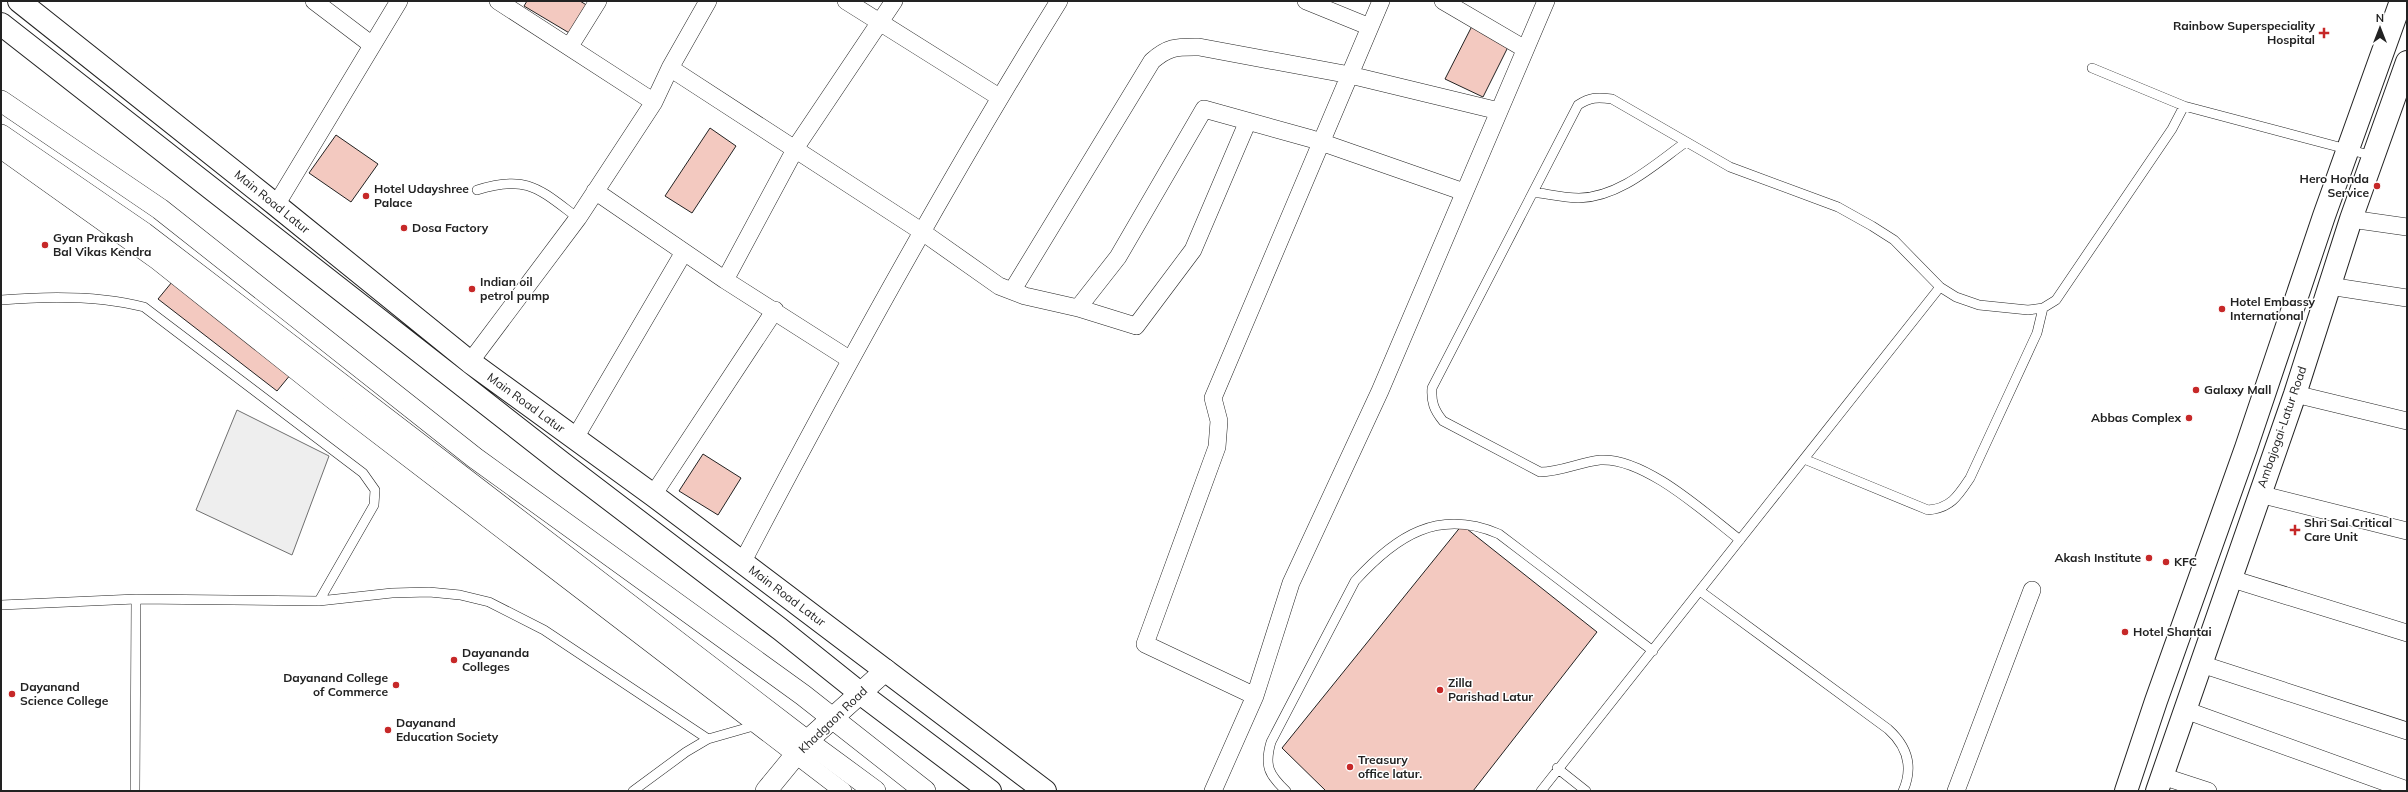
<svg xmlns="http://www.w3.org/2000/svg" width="2408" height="792" viewBox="0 0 2408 792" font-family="Mulish,sans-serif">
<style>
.green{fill:#eee;stroke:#6f6f6f}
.building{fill:#f3c9c0;stroke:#222}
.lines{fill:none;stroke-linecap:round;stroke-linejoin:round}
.service-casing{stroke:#222;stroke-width:10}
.minor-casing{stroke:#222;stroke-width:18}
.tertiary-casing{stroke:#222;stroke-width:22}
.secondary-casing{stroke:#222;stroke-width:24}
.primary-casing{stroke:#222;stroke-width:24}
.service{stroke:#fff;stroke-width:9}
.minor{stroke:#fff;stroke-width:17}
.tertiary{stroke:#fff;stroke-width:21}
.secondary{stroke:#fff;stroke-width:22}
.primary{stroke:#fff;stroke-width:22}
.poi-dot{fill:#c62828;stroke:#fff;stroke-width:1.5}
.labels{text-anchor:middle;stroke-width:3;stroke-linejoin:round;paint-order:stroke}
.poi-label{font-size:12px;font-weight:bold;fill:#222;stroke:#fff;text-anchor:start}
.street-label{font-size:12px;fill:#222;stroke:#fff}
</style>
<rect width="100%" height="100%" fill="#fff"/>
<path class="green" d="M237,410L329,456L292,555L196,510Z"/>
<path class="building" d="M527,1H580L588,6L571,34L524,6Z
M1472,26L1509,45L1483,97L1445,79Z
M710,128L736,146L692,213L665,196Z
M336,135L378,164L351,202L309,173Z
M172,282L291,374L277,391L158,299Z
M703,454L741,478L718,515L679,491Z
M1462,525L1597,632L1473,791H1326L1282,748Z"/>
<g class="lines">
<defs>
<path id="service" d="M2092,68L2184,106L2373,156
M477,190C527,174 539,189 578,218
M1533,192C1548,194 1564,198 1579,198C1620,197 1655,164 1686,142
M1,300C48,296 98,295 144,307L363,473L375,490L374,505L319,601
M1804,459L1928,510C1951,508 1958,496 1970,478L2037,333L2043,308
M1740,540C1705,513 1645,457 1600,460C1580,462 1561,472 1540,472L1443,421C1434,410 1431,402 1432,388L1578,105C1590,97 1598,97 1612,99L1730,167L1838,207L1872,226L1894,240L1940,287L1956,297L1979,305L2028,310L2043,308L2056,300L2172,129L2184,106
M1700,591L1888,729C1907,746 1914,766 1903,791
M1,605L136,599L319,601L392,593L429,592L460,595L489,602L544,630L708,739
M1557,768L1586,791
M135,791L136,599
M633,791L686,752L708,739L757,725
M1286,791C1269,775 1264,766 1271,742L1355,581C1396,536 1438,508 1499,534L1653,651
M1541,791L1940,287"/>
<path id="minor" d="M314,1L372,45
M498,1L654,102
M846,1L999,97
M1306,1L1370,27
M1443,1L1525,49
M570,46L598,1
M670,68L921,231L999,286L1025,296L1078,308L1118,257L1204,109L1312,139L1464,192
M1,150L157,261L332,400L843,791
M595,191L725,280L849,359
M276,205L399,1
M2351,219L2407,227
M725,280L798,144L894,1
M2329,286L2407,298
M1012,291L1152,61C1169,46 1177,47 1199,47L1350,75L1499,111
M1078,308L1136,326L1193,250L1248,121
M470,362L578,218L654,102L670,68L708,1
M2295,394L2407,421
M575,438L684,252
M2259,494L2407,531
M653,495L775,310
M742,563C842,372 945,184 1059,1
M2232,579L2407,633
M2201,664L2407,731
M1255,696L1145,644L1217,447L1219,421L1213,398L1381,1
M2185,710L2407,790
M2162,776L2208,791
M1213,791L1255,696L1291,583L1380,391L1546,1
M1956,791L2032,590"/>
<path id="tertiary" d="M1,101L160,209L475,458L803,695L925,791
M1,135L144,233L807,741L875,791
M766,791L807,741L886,670"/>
<path id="secondary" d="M2126,791L2156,701L2246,448L2324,216L2401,1
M2157,791L2295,394L2351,219L2407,62"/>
<path id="primary" d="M19,1L276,205L470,362L653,495L1045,791
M1,24L562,463L780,629L860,693L990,791"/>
</defs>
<use href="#service" class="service-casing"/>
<use href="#minor" class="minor-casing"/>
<use href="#tertiary" class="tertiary-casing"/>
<use href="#secondary" class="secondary-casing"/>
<use href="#primary" class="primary-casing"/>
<use href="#service" class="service"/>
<use href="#minor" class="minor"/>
<use href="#tertiary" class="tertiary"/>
<use href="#secondary" class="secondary"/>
<use href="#primary" class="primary"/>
</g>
<g class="poi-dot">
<path d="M2322 27h4v4h4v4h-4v4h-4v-4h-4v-4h4z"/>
<circle cx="2377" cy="186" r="4"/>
<circle cx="366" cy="196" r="4"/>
<circle cx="404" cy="228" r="4"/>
<circle cx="45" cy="245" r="4"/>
<circle cx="472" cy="289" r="4"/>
<circle cx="2222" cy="309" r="4"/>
<circle cx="2196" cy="390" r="4"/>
<circle cx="2189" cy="418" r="4"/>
<path d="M2293 524h4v4h4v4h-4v4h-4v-4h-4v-4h4z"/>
<circle cx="2149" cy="558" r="4"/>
<circle cx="2166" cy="562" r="4"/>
<circle cx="2125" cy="632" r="4"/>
<circle cx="454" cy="660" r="4"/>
<circle cx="396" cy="685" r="4"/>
<circle cx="1440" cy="690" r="4"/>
<circle cx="12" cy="694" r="4"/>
<circle cx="388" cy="730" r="4"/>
<circle cx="1350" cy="767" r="4"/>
</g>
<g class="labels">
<g class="poi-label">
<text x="2315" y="30" text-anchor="end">Rainbow Superspeciality<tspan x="2315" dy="14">Hospital</tspan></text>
<text x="2369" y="183" text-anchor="end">Hero Honda<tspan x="2369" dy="14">Service</tspan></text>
<text x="374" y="193">Hotel Udayshree<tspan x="374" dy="14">Palace</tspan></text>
<text x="412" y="232">Dosa Factory</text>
<text x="53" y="242">Gyan Prakash<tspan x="53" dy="14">Bal Vikas Kendra</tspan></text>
<text x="480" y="286">Indian oil<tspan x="480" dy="14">petrol pump</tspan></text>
<text x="2230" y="306">Hotel Embassy<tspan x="2230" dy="14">International</tspan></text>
<text x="2204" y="394">Galaxy Mall</text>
<text x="2181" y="422" text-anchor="end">Abbas Complex</text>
<text x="2304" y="527">Shri Sai Critical<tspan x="2304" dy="14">Care Unit</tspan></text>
<text x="2141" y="562" text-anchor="end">Akash Institute</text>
<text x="2174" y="566">KFC</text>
<text x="2133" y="636">Hotel Shantai</text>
<text x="462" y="657">Dayananda<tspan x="462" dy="14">Colleges</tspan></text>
<text x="388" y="682" text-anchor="end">Dayanand College<tspan x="388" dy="14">of Commerce</tspan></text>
<text x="1448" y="687">Zilla<tspan x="1448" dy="14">Parishad Latur</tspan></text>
<text x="20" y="691">Dayanand<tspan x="20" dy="14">Science College</tspan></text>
<text x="396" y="727">Dayanand<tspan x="396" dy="14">Education Society</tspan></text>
<text x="1358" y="764">Treasury<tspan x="1358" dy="14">office latur.</tspan></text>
</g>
<g class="street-label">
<text transform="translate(272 202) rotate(39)" y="4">Main Road Latur</text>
<text transform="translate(526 403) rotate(36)" y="4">Main Road Latur</text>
<text transform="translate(2282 427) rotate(-71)" y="4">Ambajogai-Latur Road</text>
<text transform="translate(787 596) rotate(37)" y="4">Main Road Latur</text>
<text transform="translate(833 720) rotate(-44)" y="4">Khadgaon Road</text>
</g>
</g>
<rect width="2408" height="792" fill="none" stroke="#222222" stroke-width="4"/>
<g transform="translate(2380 28)" stroke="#ffffff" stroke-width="3" paint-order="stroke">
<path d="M0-3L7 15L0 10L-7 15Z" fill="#222222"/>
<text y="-6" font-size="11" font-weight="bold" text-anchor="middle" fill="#222222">N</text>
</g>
</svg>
